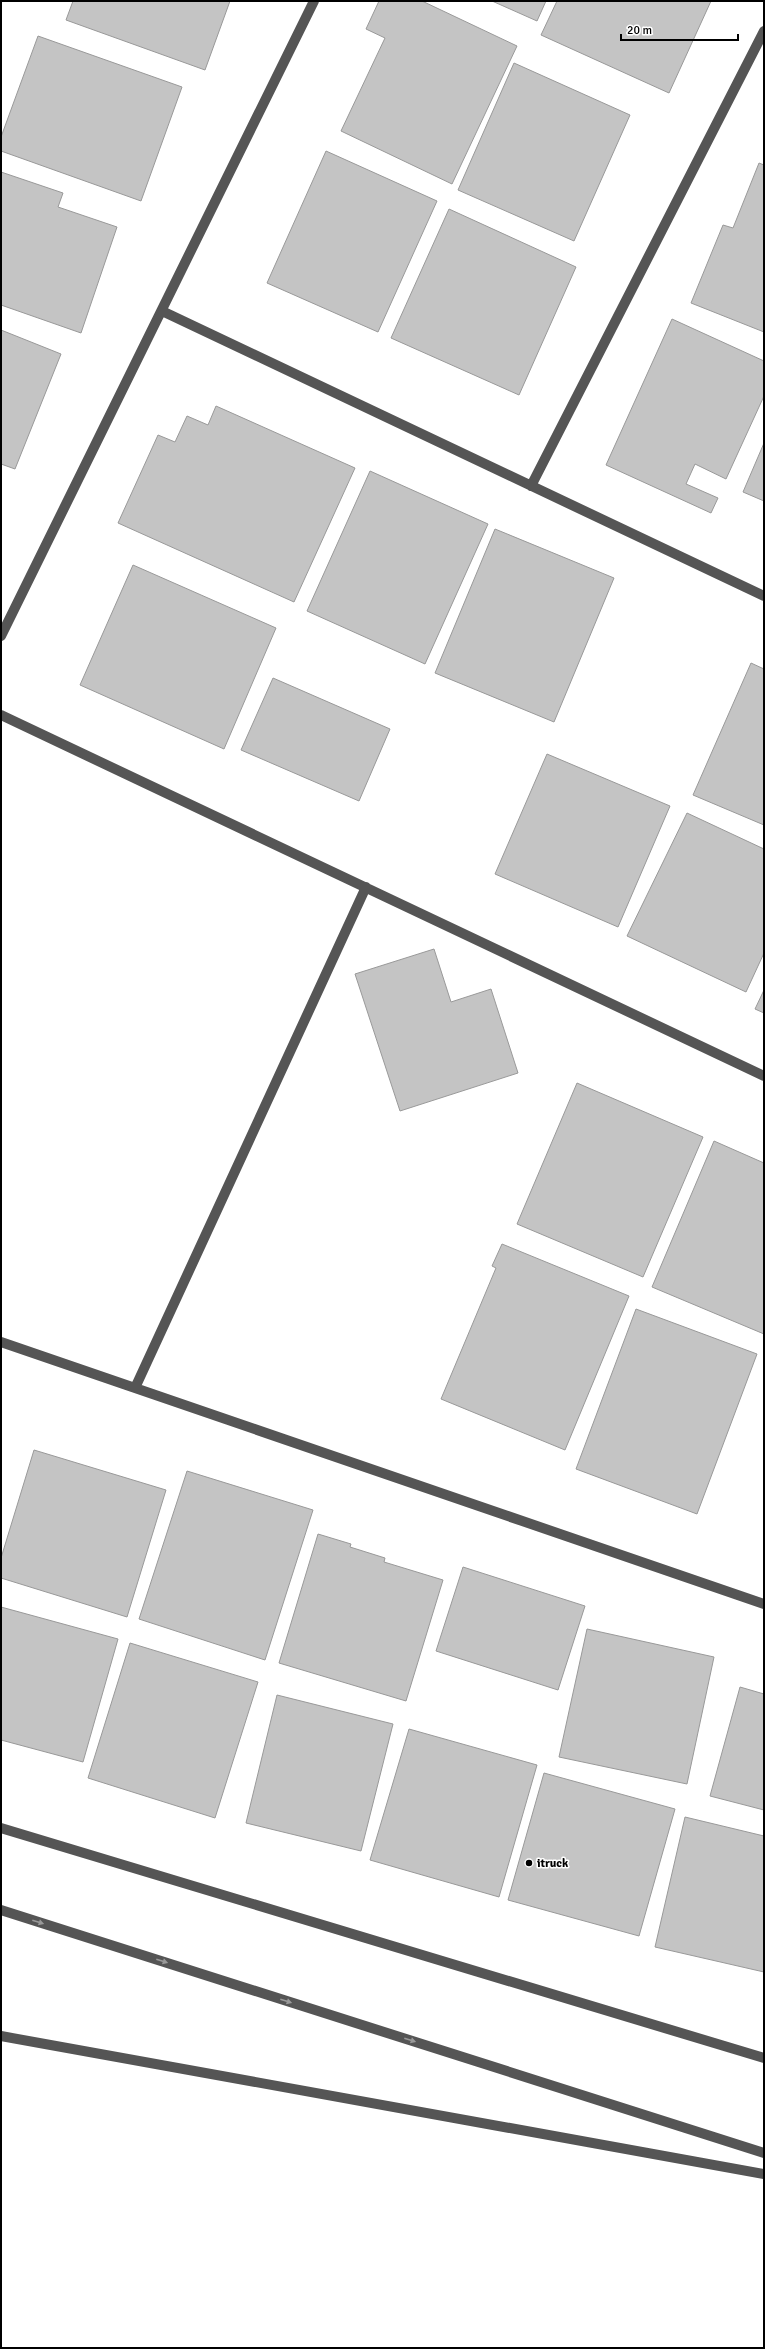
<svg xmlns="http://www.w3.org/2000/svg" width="765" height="2349" viewBox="0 0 765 2349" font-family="Signika,sans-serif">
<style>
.building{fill:#c4c4c4;stroke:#999}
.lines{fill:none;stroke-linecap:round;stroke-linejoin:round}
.minor{stroke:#555;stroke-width:10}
.oneway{fill:#999}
.poi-dot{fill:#000;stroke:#fff;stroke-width:1.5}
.labels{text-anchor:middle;stroke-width:3;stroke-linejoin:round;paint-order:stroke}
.poi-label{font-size:12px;font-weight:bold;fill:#000;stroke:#fff;text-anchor:start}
</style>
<rect width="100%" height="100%" fill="#fff"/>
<path class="building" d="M73,1H230L205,70L66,20Z
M379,1H422L517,46L452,184L341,131L385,38L366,29Z
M492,1H546L537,21Z
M557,1H711L669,93L541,35Z
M38,36L182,87L141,201L1,151V137Z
M514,63L630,115L574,241L458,190Z
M326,151L437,201L378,332L267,283Z
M759,163L764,165V332L691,303L723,225L733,228Z
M1,172L63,193L58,207L117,227L81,333L1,305Z
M449,209L576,267L519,395L391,338Z
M672,319L764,361V396L726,479L695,464L686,484L718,498L711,513L606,465Z
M1,330L61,354L15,469L1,464Z
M216,406L355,468L294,602L118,523L158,435L175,442L187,416L208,425Z
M764,443V501L743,492Z
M370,471L488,524L425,664L307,611Z
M495,529L614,578L554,722L435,673Z
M133,565L276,628L224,749L80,685Z
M751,663L764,669V825L693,795Z
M273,678L390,729L359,801L241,750Z
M547,754L670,806L618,927L495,874Z
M687,813L764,849V953L746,992L627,936Z
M434,949L451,1002L491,989L518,1073L400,1111L355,974Z
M764,990V1013L755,1009Z
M577,1083L703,1137L643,1277L517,1224Z
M714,1141L764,1163V1334L652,1287Z
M502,1244L629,1296L565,1450L441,1399L496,1268L492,1266Z
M636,1309L757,1354L697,1514L576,1469Z
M34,1450L166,1490L127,1617L1,1578V1558Z
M187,1471L313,1510L265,1660L139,1619Z
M318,1534L351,1544L350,1547L385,1558L384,1562L443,1580L406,1701L279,1663Z
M463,1567L585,1606L558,1690L436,1651Z
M1,1607L118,1639L83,1762L1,1740Z
M587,1629L714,1657L687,1784L559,1757Z
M130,1643L258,1682L215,1818L88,1778Z
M740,1687L764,1694V1810L710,1796Z
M277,1695L393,1724L361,1851L246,1823Z
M409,1729L537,1765L499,1897L370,1860Z
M544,1773L675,1809L639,1936L508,1900Z
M685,1817L764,1836V1972L655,1947Z"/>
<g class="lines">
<path class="minor" d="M162,311L764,596
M531,486L764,31
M1,636L314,1
M1,715L764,1076
M1,1342L764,1604
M135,1388L366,887
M1,1828L764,2058
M1,1910L764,2153
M1,2036L764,2174"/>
</g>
<defs><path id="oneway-solid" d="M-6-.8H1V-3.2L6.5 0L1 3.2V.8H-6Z"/></defs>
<g class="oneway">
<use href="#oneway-solid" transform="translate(38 1922) rotate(18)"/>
<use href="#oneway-solid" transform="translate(162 1961) rotate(18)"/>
<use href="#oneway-solid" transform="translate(286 2001) rotate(18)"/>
<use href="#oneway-solid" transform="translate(410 2040) rotate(18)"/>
</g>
<circle class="poi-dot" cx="529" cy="1863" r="4"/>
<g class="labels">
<g class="poi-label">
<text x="537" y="1867">itruck</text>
</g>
</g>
<rect width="765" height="2349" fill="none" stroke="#000000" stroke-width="4"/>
<path d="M621 34v6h117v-6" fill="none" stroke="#000000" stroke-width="2"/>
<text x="627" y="34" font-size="12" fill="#000000" stroke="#ffffff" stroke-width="3" paint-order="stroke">20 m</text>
</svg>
